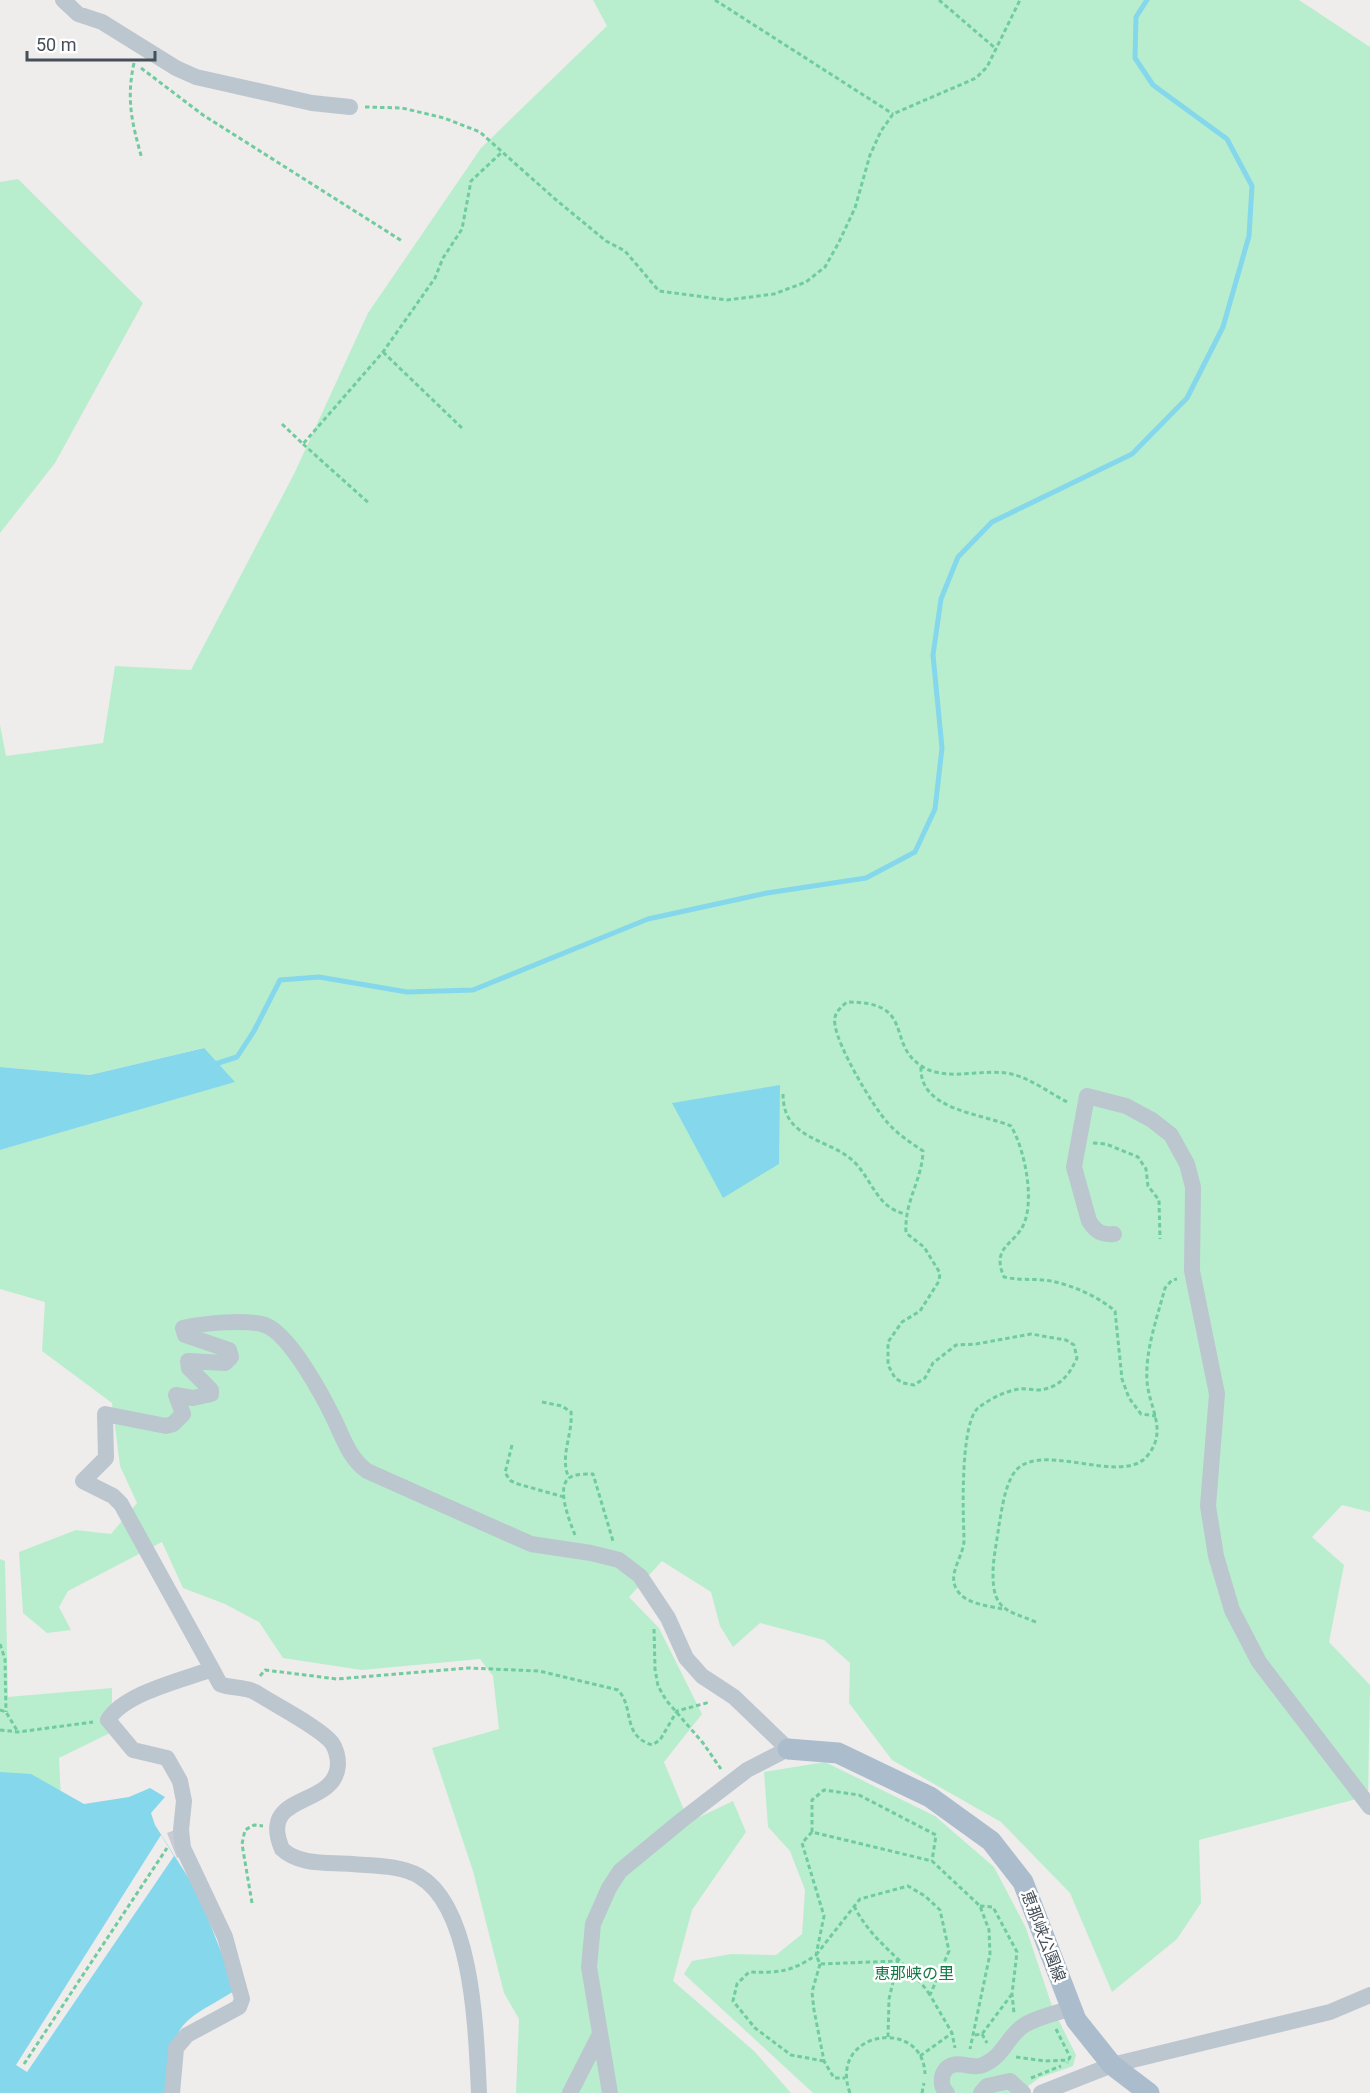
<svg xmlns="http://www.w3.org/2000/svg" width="1370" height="2093" viewBox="0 0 1370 2093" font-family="Roboto,'Noto Sans JP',sans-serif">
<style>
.green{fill:#b8eecd}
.water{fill:#85d7ec}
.pier{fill:#efecec}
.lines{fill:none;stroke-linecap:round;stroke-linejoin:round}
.stream{stroke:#85d7ec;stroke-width:5}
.building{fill:#c8cbd1}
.path{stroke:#70cc9e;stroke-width:3;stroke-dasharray:4.5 3;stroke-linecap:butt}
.minor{stroke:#bcc6cf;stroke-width:16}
.major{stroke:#abbccc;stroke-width:21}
.labels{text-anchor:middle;stroke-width:5;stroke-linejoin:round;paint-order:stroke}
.street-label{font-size:16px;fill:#444f59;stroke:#fff}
.park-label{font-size:16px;fill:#157a47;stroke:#fff}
</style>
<rect width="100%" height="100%" fill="#efecec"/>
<path class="green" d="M593,0H1299L1370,47V1512L1342,1505L1312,1537L1344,1565L1329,1642L1370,1685L1368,1796L1199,1840L1201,1903L1177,1939L1112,1992L1070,1893L1001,1822L892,1760L849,1703L850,1663L824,1640L760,1623L733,1647L720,1626L711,1592L662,1561L629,1597L659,1628L702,1714L664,1762L689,1822L733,1801L746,1832L692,1910L673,1981L754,2051L791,2093H516L519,2019L504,1993L473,1871L432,1748L499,1729L493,1676L480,1659L362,1670L283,1658L259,1622L225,1604L183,1588L162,1542L68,1591L59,1607L71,1630L47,1633L23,1613L19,1552L76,1530L111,1534L137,1503L120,1466L112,1403L42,1351L45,1302L0,1289V1150L234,1082L203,1048L90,1075L0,1067V725L6,756L103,743L115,666L191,670L294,474L368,313L481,148L607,26Z
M18,179L143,303L55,463L0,533V182Z
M0,1559L5,1561L8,1697L112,1688V1732L59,1758L61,1800L0,1802Z
M825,1762L935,1816L994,1867L1026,1928L1053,2009L1076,2055L1073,2066L1039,2078L1019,2093H813L684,1974L692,1961L731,1954L776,1955L802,1934L805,1890L790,1851L768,1827L764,1772Z"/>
<path class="water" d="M204,1048L235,1082L0,1150V1067L90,1075Z
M780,1085L779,1164L723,1198L672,1103Z
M0,1772L31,1774L84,1804L129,1797L150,1788L165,1797L151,1813L155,1825L198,1893L236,1990C176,2026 172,2020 173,2093H0Z"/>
<path class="pier" d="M161,1835L174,1856L27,2072L16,2065Z"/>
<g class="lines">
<path class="stream" d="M212,1065L237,1057L254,1031L280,980L319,977L407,992L473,990L648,919L767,893L866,878L915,852L935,809L942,748L933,655L941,599L958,557L992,522L1132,454L1187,398L1223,327L1249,236L1252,186L1227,139L1153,85L1135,58L1136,17L1147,0"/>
</g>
<path class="building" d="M175,1830L185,1855L177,1858L167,1833Z"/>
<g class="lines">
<path class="path" d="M715,0L893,114
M939,0L995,48
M134,63C126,100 132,123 142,159
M141,68L203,115L402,241
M365,107L402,108L444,118L480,132L555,199L606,241L625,251L659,291L727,300L774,294L806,282L825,267L838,244L855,208L870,155L881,131L893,114L976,78L987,67L1020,0
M383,352L463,429
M282,424L303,444L383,352L435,278L443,258L462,229L471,181L502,152
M303,444L370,504
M921,1067C919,1110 980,1113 1011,1126C1024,1148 1034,1195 1025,1221C1017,1245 990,1245 1004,1277C1022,1281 1035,1278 1051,1281C1072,1285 1099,1297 1115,1311L1122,1379L1129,1398L1141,1414L1156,1416
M783,1094C783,1106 786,1118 796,1127C815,1144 841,1146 858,1166C873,1184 879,1208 905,1214
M1093,1143L1106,1144L1138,1157L1146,1169L1148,1186L1159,1200L1160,1239
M542,1402L562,1406L571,1412C573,1435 559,1457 569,1478
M512,1445L505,1473L511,1481L518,1484L564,1497
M575,1535C570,1522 553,1482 573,1476C579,1474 587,1474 593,1474L613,1541
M1002,1609C986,1605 962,1604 955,1586C949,1571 965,1554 964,1538C963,1514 960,1424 978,1408C988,1400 1005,1391 1019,1389C1025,1388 1031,1390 1037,1390C1058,1389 1069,1376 1077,1358L1074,1345L1066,1340L1031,1334L976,1344L956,1345L933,1363L925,1378L914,1385L903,1383L895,1378L888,1365V1342L902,1322L920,1311L939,1281L940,1273L924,1247L906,1233C904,1201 922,1181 923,1151C910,1142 897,1134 887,1122C872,1105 838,1047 835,1025C833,1014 839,1009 847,1002C916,1002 886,1042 920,1065C946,1084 986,1066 1015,1075C1031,1079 1053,1095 1069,1103
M1036,1622C1006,1610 993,1610 993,1574C993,1558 997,1541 999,1525C1002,1509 1004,1491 1012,1476C1034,1435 1122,1489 1148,1455C1168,1430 1149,1408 1147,1381C1145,1351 1157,1318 1165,1288L1172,1280L1177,1279
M654,1629L655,1669L658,1686L666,1700L703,1743L721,1769
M0,1644L5,1659L6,1712
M260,1676L265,1670L337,1679L468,1668L539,1671L618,1690C635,1708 621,1735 652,1745L660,1740L677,1711L710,1702
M0,1710L6,1712L18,1732
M0,1730L18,1732L93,1722
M812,1832V1800L824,1790L859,1795L936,1835L932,1861
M252,1903L242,1844L245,1830L254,1825L263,1826
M854,1906C873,1944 907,1961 930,1995
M980,1906L993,1907L1017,1952L1012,1994L1014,2013
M820,1964L812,1992L814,2010L824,2061L834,2078H845
M1056,2029L1070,2057L1067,2063
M982,2034L987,2043
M975,2035L982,2034L1012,1994
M888,2037L889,1999L898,1961L820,1964L816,1955L860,1899L908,1886L925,1896L940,1910L949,1951L930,1995L952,2033L955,2048
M920,2056L952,2033
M1016,2057L1045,2061L1069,2060
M824,2061L791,2055L755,2028L733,2001L737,1984L749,1972C779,1973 791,1972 816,1955L824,1916L802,1843L812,1832L932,1861L980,1906L989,1930L990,1954L970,2049
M24,2064L167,1848
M1031,2078L1061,2066
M850,2093C827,2031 923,2016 925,2074
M922,2093L924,2083"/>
<path class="minor" d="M63,0L78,14L102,22L176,68L196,77L312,103L350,107
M1114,1234C1102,1235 1096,1232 1089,1221L1074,1167L1087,1096L1126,1106L1152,1120L1171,1135L1187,1164L1193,1187L1192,1271L1217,1394L1208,1506L1216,1556L1232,1610L1259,1662L1370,1807
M212,1669L121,1504L113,1496L83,1481L106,1458L105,1414L166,1426L173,1424L183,1414L176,1395L193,1398L211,1394V1390L189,1368L188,1361L225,1363L231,1357L229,1350L185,1335L183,1328C203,1323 246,1319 265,1325C290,1334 324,1398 335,1421C344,1440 350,1459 367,1471L531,1544L591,1553L619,1560L640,1576L668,1618L686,1658L702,1676L734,1697L788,1749L747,1770L682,1820L620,1871L609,1888L593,1924L589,1967L610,2093
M172,2093L176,2048L187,2035L239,2007L242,1999L225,1937L183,1848L181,1830L184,1801L180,1781L167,1758L133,1750L108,1720C124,1693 183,1680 212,1669L220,1684C232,1689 243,1686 255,1692C273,1704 321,1728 332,1743C336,1749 338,1758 338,1765C335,1809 257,1791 282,1849C300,1866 329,1862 352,1864C373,1866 400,1865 419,1876C474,1908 476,2035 479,2093
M570,2093L600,2034
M947,2093C940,2087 940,2075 947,2068C958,2059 972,2070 983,2065C1003,2057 1007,2037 1023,2026C1036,2017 1057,2013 1072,2008
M981,2093L987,2086L1010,2081L1023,2093
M1041,2093L1112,2065L1330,2012L1370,1995"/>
<path class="major" d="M788,1749L838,1753L930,1797L991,1841L1023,1882L1076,2020L1112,2065L1149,2093"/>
</g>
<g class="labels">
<g class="street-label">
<text transform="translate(1044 1936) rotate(69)" y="6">恵那峡公園線</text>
</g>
<g class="park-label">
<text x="914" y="1979">恵那峡の里</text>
</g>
</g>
<path d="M27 51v9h128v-9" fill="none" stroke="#444f59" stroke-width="3"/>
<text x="36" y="51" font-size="18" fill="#444f59" stroke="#ffffff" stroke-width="4.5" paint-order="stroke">50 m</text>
</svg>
